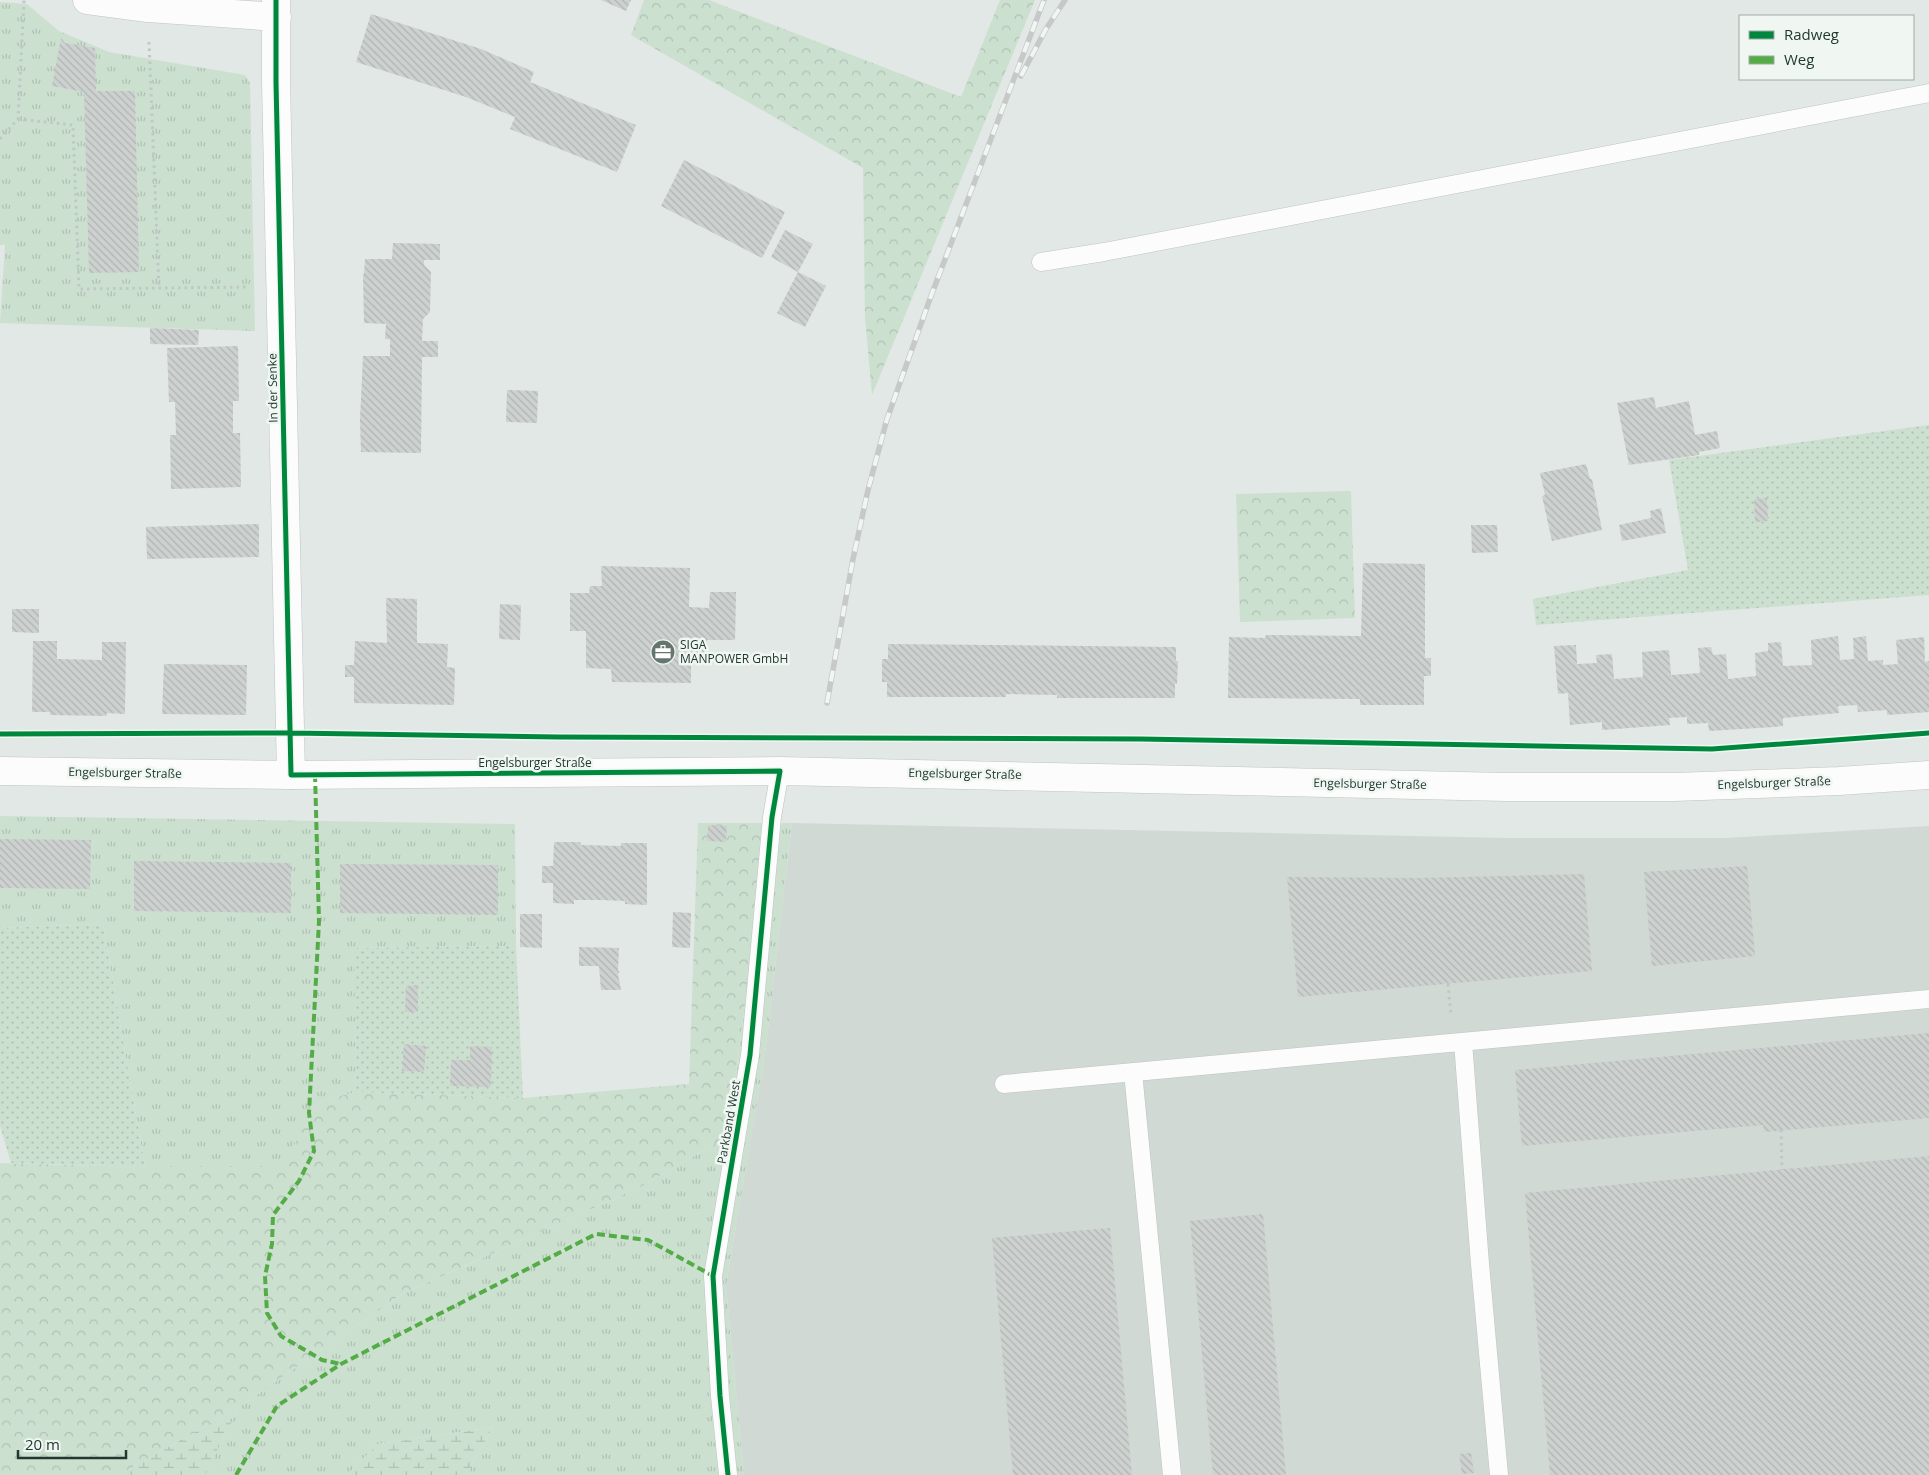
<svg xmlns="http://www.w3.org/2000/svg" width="1929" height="1475" viewBox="0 0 1929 1475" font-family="'Open Sans',sans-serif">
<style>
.built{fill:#d0d9d4}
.grass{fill:url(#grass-tufts)}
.forest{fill:url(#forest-crowns)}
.wetland{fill:url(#wetland-marsh)}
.garden{fill:url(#garden-dots)}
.building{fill:url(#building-back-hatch)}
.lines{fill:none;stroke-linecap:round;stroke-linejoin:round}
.service-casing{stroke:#bfc4c2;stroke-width:19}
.minor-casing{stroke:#bfc4c2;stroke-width:29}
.tertiary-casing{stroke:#bfc4c2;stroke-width:29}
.path{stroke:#bfc8c4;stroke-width:3;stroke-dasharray:2.5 4;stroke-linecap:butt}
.service{stroke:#fbfcfb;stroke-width:18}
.minor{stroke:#fbfcfb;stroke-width:28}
.tertiary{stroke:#fbfcfb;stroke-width:28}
.rail-casing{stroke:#c6c9c8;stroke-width:5.5}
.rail{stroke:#f0f7f3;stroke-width:4;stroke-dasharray:11;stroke-linecap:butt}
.quiet{stroke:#53ac45;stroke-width:4;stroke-dasharray:8 4;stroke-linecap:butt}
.cycleway-casing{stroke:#f0f7f3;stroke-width:8}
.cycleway{stroke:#00873e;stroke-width:5}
.labels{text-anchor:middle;stroke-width:5;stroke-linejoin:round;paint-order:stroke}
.street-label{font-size:12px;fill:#223930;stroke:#f0f7f3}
.poi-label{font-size:12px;fill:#223930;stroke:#f0f7f3;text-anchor:start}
</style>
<defs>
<pattern id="grass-tufts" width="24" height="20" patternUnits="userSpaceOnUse" patternTransform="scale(1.25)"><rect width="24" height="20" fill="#cce0d0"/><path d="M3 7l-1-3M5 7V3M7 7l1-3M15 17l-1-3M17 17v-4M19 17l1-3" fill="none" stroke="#afc1b3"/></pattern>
<pattern id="forest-crowns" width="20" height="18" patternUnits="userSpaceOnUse" patternTransform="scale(1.25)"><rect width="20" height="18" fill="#cce0d0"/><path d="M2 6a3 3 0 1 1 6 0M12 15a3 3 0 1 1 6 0" fill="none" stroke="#afc1b3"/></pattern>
<pattern id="wetland-marsh" width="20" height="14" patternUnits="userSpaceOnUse" patternTransform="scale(1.25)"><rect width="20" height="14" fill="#cce0d0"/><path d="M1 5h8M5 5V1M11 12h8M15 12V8" fill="none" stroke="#afc1b3"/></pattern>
<pattern id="garden-dots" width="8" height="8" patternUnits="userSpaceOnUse" patternTransform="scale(1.25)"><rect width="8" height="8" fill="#cce0d0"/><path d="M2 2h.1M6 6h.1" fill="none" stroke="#afc1b3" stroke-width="1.8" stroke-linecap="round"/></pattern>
<pattern id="building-back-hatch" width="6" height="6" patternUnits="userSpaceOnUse" patternTransform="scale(1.25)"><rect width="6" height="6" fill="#cdd1cf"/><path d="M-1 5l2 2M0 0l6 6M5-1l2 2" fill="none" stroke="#b0b4b2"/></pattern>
</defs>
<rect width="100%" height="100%" fill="#e2e8e5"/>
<path class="built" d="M792,823L1506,838H1726L1929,826V1475H744L726,1285L765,1054Z"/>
<path class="grass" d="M0,2L27,4L59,31L109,52L245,75L250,83L255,331L0,323L5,245H0Z
M0,816L515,824L516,946L355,948L356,1092L321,1101L281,1167H145L103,924L0,928Z
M769,823H792L765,1054L726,1285L744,1475H466L493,1427L378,1444L347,1475H205L239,1407L402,1294L642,1186L725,1138L736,1072Z"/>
<path class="forest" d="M644,0H709L961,97L1000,0H1035L872,395L865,318L863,168L631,35Z
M1351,491L1355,618L1240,622L1236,494Z
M698,823H769L736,1072L725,1138L642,1186L402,1294L239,1407L119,1475H0V1163L145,1167H280L321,1101L356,1092L523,1098L689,1084Z"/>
<path class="wetland" d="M239,1407L205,1475H119Z
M493,1427L466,1475H347L378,1444Z"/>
<path class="garden" d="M1929,425V595L1536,625L1533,599L1688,570L1669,460Z
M103,924L145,1167L11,1163L0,1126V928Z
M516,946L523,1098L356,1092L354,948Z"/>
<path class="building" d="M601,0H631L626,11Z
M371,14L481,49L534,72L530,82L636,125L617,172L510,129L515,117L466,97L356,62Z
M61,38L65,43L95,48L96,91H135L139,272L89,273L84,92L52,86Z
M684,160L785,212L762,258L661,206Z
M785,230L813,244L798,272L771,257Z
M393,243L440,244V260H424V265L431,272L430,312L423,319L422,341H438V357H422L421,453L361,452L360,420L363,356H390V339H385L386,324L364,323L363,274H364L365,259H392Z
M798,272L826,286L805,327L777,313Z
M150,328L199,330L198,345L150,344Z
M238,346L239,401H233V433H240L241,487L171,489L170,435H176L175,402H169L167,348Z
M507,390L538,391L537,423L506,422Z
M1654,397L1656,408L1689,401L1695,435L1717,431L1720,448L1699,452V455L1629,465L1617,403Z
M1586,464L1590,479H1592L1602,530L1552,541L1542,496L1545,495L1540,473Z
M1767,498L1768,521L1755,522L1754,499Z
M1661,508L1666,533L1622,541L1619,525L1651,518L1650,511Z
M259,524V557L147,559L146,527Z
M1471,525H1497L1498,552L1472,553Z
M1363,563L1425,564V658H1431V676H1424V705H1360V699L1228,698L1229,637L1265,638L1266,635L1361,636Z
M601,566L690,568L689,607L709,608L710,592H736L735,640H707V658L691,657V683L612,682L611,669L586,668V631H570V593H589L590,586H602Z
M386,598L417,599V643L448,644L447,667L455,668L454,705L354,703V677H345V665H354L355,641L387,643Z
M500,604L521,605L520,640L499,639Z
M12,609H39V633L12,632Z
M1838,636L1840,660L1854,659L1853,638L1866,636L1868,661L1883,660V665L1898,664L1896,640L1924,637L1925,662L1929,661V712L1887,715V710L1858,712L1857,705L1838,706L1839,713L1783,718V726L1774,727L1709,731L1708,723L1687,724V717L1669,718L1670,725L1602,730V722L1570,725L1568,693L1558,694L1554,646L1576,645L1577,664L1597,663L1596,655L1612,654L1614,679L1643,677L1642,652L1669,650L1671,675L1700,673L1698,648L1711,647L1713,655L1726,654L1728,679L1756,676L1755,653L1768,651V643L1781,642L1783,666L1812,665L1811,640Z
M33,641H57V659L102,660V642H126L125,714L107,713L106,716L50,715V712H32Z
M888,644L1176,647V661H1178L1177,684H1175V698H1057V695L1006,694V697H887V682H882V659H888Z
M164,664L247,665L246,715L162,714Z
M708,825L727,826L726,842L707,841Z
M0,839L91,840L90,889L0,888Z
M554,842H580L581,845L621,846V843H647V905L625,904V901L600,900H574V904L553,903V883H542V866H553Z
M134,861L291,863V913L134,911Z
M340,864L498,865V915L340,913Z
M1747,866L1755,956L1652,966L1644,872Z
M1584,874L1592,971L1298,997L1287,877L1419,878Z
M673,912L691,913L690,948L672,947Z
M520,914H542V948L520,947Z
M579,947L619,948L618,971H620L618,974L621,990H601L599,966H579Z
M418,985V1012H405L406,986Z
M1929,1033V1118L1764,1132L1763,1125L1522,1146L1515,1070Z
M404,1044L426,1046L424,1072L402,1071Z
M470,1046L492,1047L491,1087L450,1086L451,1060H470Z
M1929,1156V1475H1550L1525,1193Z
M1263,1214L1286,1475H1213L1190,1221Z
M1110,1228L1132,1475H1013L992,1238Z
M1471,1453L1474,1473L1462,1474L1459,1454Z"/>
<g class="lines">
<defs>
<path id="service" d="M1041,262L1104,252L1929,93
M1463,1042L1480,1264L1499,1475
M1133,1072L1172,1475
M1004,1084L1929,999
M728,1475L720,1396L713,1276L750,1055L772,817L780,771"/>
<path id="minor" d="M87,0L148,8L277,17
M276,0V82L291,775"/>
<path id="tertiary" d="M0,771L291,775L780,771L1506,787H1674L1839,781L1929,775"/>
</defs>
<use href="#service" class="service-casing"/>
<use href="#minor" class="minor-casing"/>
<use href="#tertiary" class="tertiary-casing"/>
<path class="path" d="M149,42L159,288
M18,119L73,125L79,289L249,287
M0,139L18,119L24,0
M1448,984L1451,1015
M1781,1130L1782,1170"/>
<use href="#service" class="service"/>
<use href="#minor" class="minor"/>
<use href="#tertiary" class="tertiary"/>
<defs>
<path id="rail" d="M1021,76L1046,29L1065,0
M827,703L853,559L868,490L887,419L931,296L1044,0"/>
</defs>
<use href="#rail" class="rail-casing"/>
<use href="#rail" class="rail"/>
<path class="quiet" d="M315,774L319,921L309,1113L314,1151L299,1181L273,1215L272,1244L265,1276L267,1313L281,1336L322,1360L341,1364
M236,1475L277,1406L341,1364L596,1234L648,1240L713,1276"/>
<defs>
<path id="cycleway" d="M276,0V82L291,775L780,771L772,817L750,1055L713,1276L720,1396L728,1475
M0,734L290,733L558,737L1140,739L1712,749L1929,733"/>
</defs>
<use href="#cycleway" class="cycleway-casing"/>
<use href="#cycleway" class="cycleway"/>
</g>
<defs>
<symbol id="office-disc" viewBox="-11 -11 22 22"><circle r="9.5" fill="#65766f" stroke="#f0f7f3"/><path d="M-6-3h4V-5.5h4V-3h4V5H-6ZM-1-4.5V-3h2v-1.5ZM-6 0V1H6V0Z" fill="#fff"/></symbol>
</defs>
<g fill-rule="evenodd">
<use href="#office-disc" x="649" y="638" width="28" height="28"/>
</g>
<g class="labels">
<g class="street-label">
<text transform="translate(273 388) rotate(-91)" y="4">In der Senke</text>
<text x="535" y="767">Engelsburger Straße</text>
<text transform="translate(125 773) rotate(1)" y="4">Engelsburger Straße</text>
<text transform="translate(965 774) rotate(1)" y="4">Engelsburger Straße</text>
<text transform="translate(1774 783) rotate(-2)" y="4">Engelsburger Straße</text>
<text transform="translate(1370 784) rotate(1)" y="4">Engelsburger Straße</text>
<text transform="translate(729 1122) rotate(-80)" y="4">Parkband West</text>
</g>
<g class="poi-label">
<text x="680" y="649">SIGA<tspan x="680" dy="14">MANPOWER GmbH</tspan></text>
</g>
</g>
<rect x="1739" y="15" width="175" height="65" fill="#f0f7f3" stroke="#9eaba5"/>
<rect x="1749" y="31" width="25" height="8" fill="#00873e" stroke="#9eaba5"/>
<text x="1784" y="40" font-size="15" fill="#223930">Radweg</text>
<rect x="1749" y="56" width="25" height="8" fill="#53ac45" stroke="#9eaba5"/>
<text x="1784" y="65" font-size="15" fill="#223930">Weg</text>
<path d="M18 1450v8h108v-8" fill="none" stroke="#223930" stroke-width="2.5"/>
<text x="25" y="1450" font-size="15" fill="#223930" stroke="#f0f7f3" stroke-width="4" paint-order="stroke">20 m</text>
</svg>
